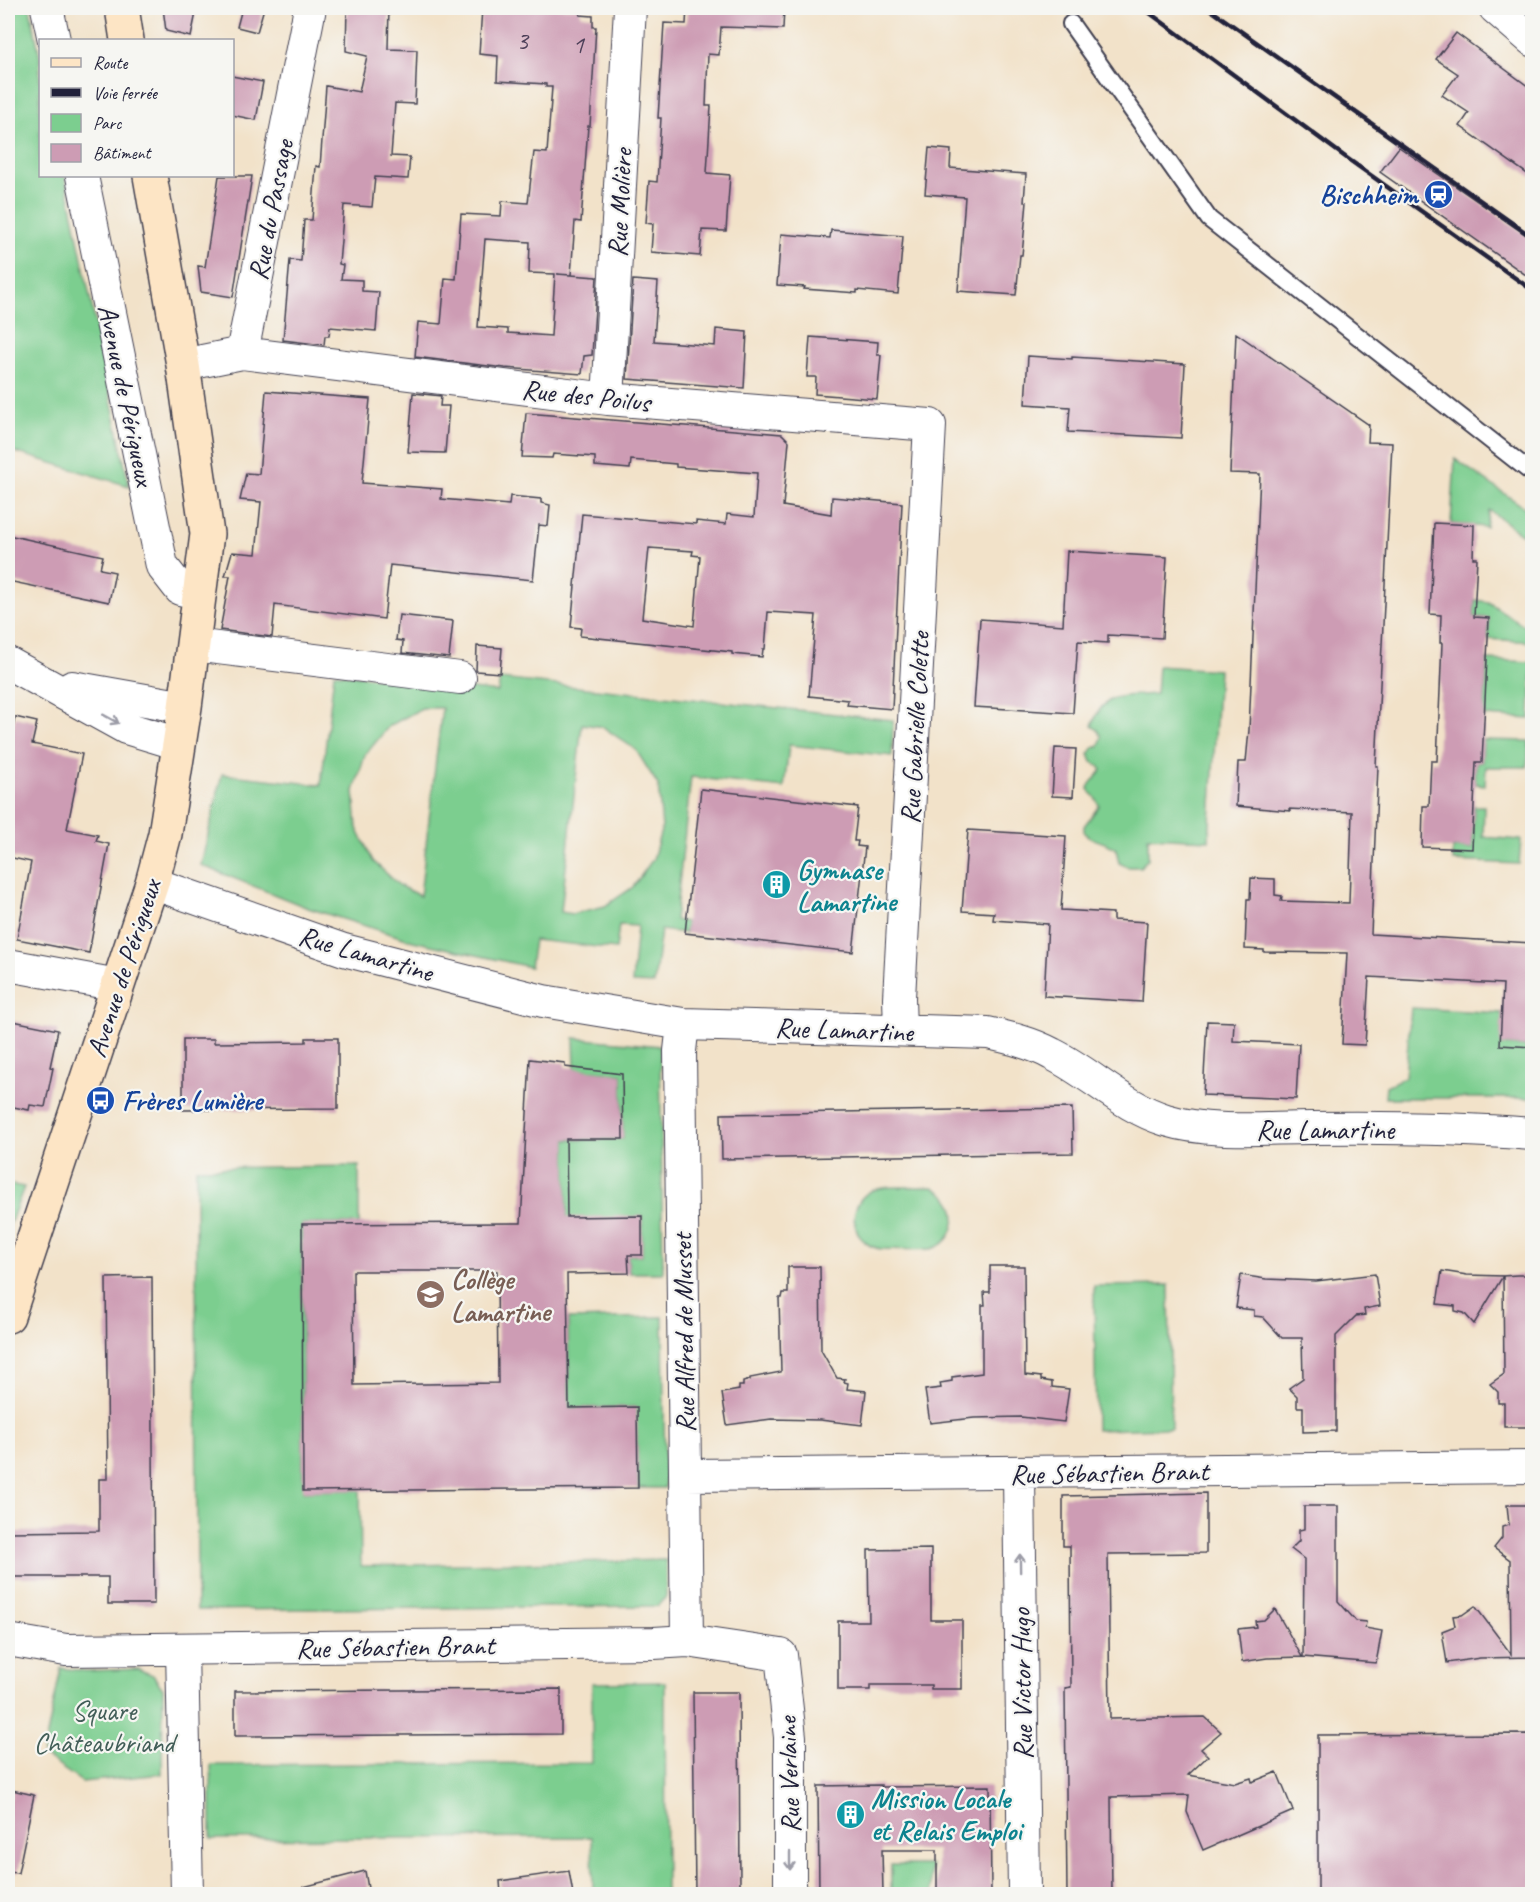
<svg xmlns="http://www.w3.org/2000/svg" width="1540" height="1902" viewBox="0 0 1540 1902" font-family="Caveat,sans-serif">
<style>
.green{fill:#7cce8f;stroke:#4f7865;stroke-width:1.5;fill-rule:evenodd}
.building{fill:#cd9cb4;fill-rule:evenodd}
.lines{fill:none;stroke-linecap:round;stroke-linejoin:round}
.lane-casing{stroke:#413f50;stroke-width:20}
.street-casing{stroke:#413f50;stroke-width:34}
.secondary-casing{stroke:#413f50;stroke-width:36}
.lane{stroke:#fff;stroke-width:16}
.street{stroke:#fff;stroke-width:32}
.secondary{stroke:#fde5c5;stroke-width:33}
.rail{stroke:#22223b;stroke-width:4.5}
.oneway{stroke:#9c9ca7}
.labels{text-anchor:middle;stroke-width:4.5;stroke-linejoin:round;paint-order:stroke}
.number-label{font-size:26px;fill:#4d4059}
.transit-label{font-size:28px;font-weight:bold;fill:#164399;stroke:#f6f6f2;text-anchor:end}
.street-label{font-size:28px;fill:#22223b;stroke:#f6f6f2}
.culture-label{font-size:28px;font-weight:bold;fill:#0d838f;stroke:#f6f6f2;text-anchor:start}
.education-label{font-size:28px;font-weight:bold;fill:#785e54;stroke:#f6f6f2;text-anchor:start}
.park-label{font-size:28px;fill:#425e58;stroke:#f6f6f2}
</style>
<rect width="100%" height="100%" fill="#f6f6f2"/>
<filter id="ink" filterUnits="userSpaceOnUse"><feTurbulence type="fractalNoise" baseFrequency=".0167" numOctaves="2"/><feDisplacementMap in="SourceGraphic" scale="12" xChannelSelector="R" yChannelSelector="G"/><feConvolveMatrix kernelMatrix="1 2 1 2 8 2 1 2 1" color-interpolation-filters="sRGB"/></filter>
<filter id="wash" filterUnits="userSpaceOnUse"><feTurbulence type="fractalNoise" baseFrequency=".008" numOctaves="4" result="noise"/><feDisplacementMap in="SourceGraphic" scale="24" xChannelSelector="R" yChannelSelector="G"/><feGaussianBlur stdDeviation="1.35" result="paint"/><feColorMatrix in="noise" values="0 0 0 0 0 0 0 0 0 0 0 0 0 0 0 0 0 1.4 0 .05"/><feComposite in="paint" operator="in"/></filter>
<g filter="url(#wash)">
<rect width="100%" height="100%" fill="#f2e2c9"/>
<path class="green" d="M8,8H30L40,57V176H65L129,486L8,450Z
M1455,459L1532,513V542L1489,510L1486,527L1451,524Z
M1475,600L1488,602L1532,631V642L1488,639L1489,618L1474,617Z
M1487,660L1532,662L1530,719L1484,716Z
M1158,666L1219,670L1209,840L1148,837V859L1140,867H1128L1119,863L1116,849C1106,841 1094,842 1084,833V826L1099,806C1097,798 1092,795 1088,788C1091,780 1097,778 1102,770L1098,765L1092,762L1089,754L1093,748L1099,746L1102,737L1098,730L1092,726C1104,690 1124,697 1156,694Z
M334,673L498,692L500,679L893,720L892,756L789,745L784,788L691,777L675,920L687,922L685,933L661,930L654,984L632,983L637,926L619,925L616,949L534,940L530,967L413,941L308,908L201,865L222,774L321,785ZM422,708H442L420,896L400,886L373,861L357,828L354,791L365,755L389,726ZM582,724L603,727L636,750L658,785L662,827L653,859L633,887L605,906L572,914L561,912Z
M1483,740L1529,741L1527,767H1486L1485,785L1475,784L1476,762H1482Z
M1474,806H1484L1483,837L1521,840L1519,864L1453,861V848L1472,849Z
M1411,1008L1502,1013L1501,1045L1532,1047V1098H1385L1386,1086L1405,1077Z
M574,1038L660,1046L663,1273H629L628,1255H642V1216L567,1224L566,1140L623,1139L622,1074L575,1069Z
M359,1166V1224H302L303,1491L360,1490L361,1566L666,1560V1597L657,1606L197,1610L196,1168Z
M8,1184L24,1187L8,1229Z
M933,1187C938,1190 944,1193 948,1198C961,1214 954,1241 934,1248C925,1251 894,1249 883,1249C854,1248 843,1208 869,1192C883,1184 916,1188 933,1187Z
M1169,1285L1171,1428L1096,1430L1094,1286Z
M663,1317L665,1488H638L636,1407L569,1408L568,1319Z
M61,1668L86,1671L138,1669L153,1675L163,1689L162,1774L82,1782L43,1755Z
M665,1682L666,1894H593L592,1837L211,1839V1765L592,1763V1683Z
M891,1865H931V1894H891Z"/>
<g id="blocks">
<path class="building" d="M163,8H197L191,37L166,31Z
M242,8H264L257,32L237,27Z
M347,8H389L388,49L417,50L415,104L395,103L391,156L410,157L408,179L375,177L372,207L344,205L339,264L343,265L341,279L362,280V291L379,292L376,331L330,327L329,336H325L324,345L283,340L290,260L301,261L304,220H312L316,166L320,167L326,86L359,92L367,56L346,51Z
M482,8H581L580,15L593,16V27H596L590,126H588L581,222L575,221L571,275L557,274L597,277L592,355L584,356L582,374L505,368L415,357L418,322L441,324L445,278L456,279L461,214L501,216L502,201L528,203L534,152L547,153L552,87H546V84L497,81L498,56L479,54ZM485,239L530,242L529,273L555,274L551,336L508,333V329L478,327Z
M687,8H784L783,29L721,27L719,55L708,54L706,106H711L707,173L730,175L726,231L702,230L700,256L651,252L653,224L646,223L649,181L657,182L661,118H658L664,23L686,24Z
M1456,33L1533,90V178L1460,126L1469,113L1442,95L1458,74L1436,59Z
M232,76L263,82L256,120L232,115Z
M1399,147L1533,240V280L1380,172Z
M929,148L951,150L950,168L1026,174L1024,202H1027L1022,255H1020L1016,295L958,291L965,197L925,194Z
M219,176H252L233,297L201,292L198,266L205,267Z
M831,230L903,236L898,294L857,290V293L804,289L805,287L777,285L781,234L830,238Z
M633,280L658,282L654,341L715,346L716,329L747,332L744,388L627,379Z
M1236,333L1369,425L1368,442L1392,443L1376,766H1378L1371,934L1533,943V1047L1500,1045L1503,984L1369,977L1365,1045L1342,1044L1347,953L1264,952V950L1245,949L1247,899H1250L1251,878L1275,879V895L1282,896L1281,901L1349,903L1352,812L1289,809L1290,811L1236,806L1238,762H1246L1249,730L1260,474L1230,473Z
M810,337L878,342L877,355H881L877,399L815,394L816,377H807Z
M1028,356L1072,359V357L1185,364L1181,438L1068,432L1070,407L1025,404Z
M266,391L370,399L362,483L442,489L441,499L509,505L510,496L541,499V503L550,505L548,526L539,525L533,580L390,565L384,619L275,605L272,637L220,630L230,576H225L232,552L256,554L261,502L240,500L246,473L259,474Z
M413,393L441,396L440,406H449L445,453L408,452Z
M526,413L782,434L789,441L783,506L831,514L832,497L902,503L892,709L847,705L848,700L809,696L816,615L768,612L765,649H763L762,657L732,654V652L580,636L581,628L571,627L582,514L696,524V521L726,524L727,514L754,517L757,473L676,467V464L631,460L630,469L595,466V457L553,454L552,458L522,457ZM649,548L693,551L692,555L700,556L694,626L642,618Z
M1434,523L1474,525L1473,558H1477L1474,617L1489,618L1482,762H1476L1472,849L1422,847L1423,806H1429L1431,761H1437L1442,643H1440L1441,615L1430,614Z
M8,535L103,556L100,569L115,572L109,602L8,581Z
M1067,551L1167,557L1162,638L1108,635V643L1078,641L1073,713L974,707L980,619L1063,625Z
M399,615L453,621L449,658L402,653L403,641L396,640Z
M477,646L502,648L500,673L476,671Z
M15,717L37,722L32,744L82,754L67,829L98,835L96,841L109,844L89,953L17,939L31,862L8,857V755Z
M1055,748L1076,749L1073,797L1052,796Z
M701,789L858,807L854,841H858L857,846L865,847L853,952L685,933Z
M968,830L1066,836L1061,910L1113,913V920L1147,922L1142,1002L1044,996L1048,924L993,920L994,913L962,911Z
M13,1021L58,1030L50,1067L53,1068L45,1107L30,1105L29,1110L8,1106V1050Z
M1207,1021L1234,1022L1233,1041L1299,1044L1296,1099L1203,1095Z
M306,1038H338V1109L183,1110V1039H214V1043L306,1042Z
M530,1059L565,1063V1067L622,1074L623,1139H566L567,1217L642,1216V1255H628L629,1273L567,1274L569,1408L637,1407L638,1488L303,1491L302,1224L521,1223ZM353,1271H497L498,1383L354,1385Z
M1072,1108L1073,1153L722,1159L721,1114Z
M990,1266H1024L1025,1375L1041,1377V1380L1052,1382V1387L1069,1389L1064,1422L1021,1417L974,1418L930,1423L925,1390L941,1388L940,1383L952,1381V1377L982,1373V1305H985L984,1292H990Z
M788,1267H820L821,1350L837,1378L845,1379L844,1382L848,1383L847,1389L866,1391L862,1425L820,1420L771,1419L727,1425L722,1393L739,1390V1386H743V1382L750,1380V1378L781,1372L779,1298H782L783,1293H788Z
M1442,1271L1467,1275L1503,1276L1474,1324L1464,1313L1455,1311V1306L1437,1304Z
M1375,1274L1380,1306L1364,1309L1365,1315L1356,1316L1336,1336V1431L1303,1432V1407H1297V1396L1289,1388L1303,1378L1302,1338H1282L1263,1317L1254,1316V1310L1236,1308L1241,1275L1266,1279L1316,1281Z
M1517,1275H1533V1427H1504V1403H1498V1392L1490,1384L1504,1374L1503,1276Z
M152,1277L154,1604H108V1577H8V1532L99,1531V1479H108L106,1278Z
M1206,1493V1553L1108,1554L1110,1719L1205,1717L1221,1732L1201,1749L1208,1756L1188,1775L1235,1783L1251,1778L1252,1782L1277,1772L1293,1811L1203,1850L1187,1812L1189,1795L1111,1797L1112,1894H1067L1065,1688L1071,1687L1070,1546H1063V1496Z
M1507,1505H1533V1657L1480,1658L1447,1663L1442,1631L1455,1626L1453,1616L1462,1615L1475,1606L1511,1654L1510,1560L1494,1548L1502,1538V1527L1509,1525Z
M1304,1506H1338V1601L1356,1621L1366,1622L1365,1628L1382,1631L1376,1663L1303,1657L1304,1559L1291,1549L1299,1541V1530L1304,1529Z
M931,1549V1620H962V1689H931V1685H870V1690H838V1621H869L868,1550Z
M1275,1609L1302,1657L1267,1658L1242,1662L1238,1629L1256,1627L1255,1621L1264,1620Z
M561,1689V1734L235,1736V1691Z
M693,1692H739L740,1894H695Z
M1533,1734V1894H1318V1735Z
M881,1785V1787L990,1786L991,1894H937V1850H882L883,1894H819L818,1786Z
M12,1790L34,1795L18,1873L8,1872V1811Z
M365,1871L369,1894H303V1887Z
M569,1871L573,1894H501L500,1881Z"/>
</g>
</g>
<g filter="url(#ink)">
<use href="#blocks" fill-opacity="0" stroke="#413f50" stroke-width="1.5"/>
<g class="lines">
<defs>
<path id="lane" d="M1071,24L1209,219L1532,473"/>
<path id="street" d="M47,8L54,40
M1495,8L1532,40
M82,176L162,566L180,589L200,593
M242,353L608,399L930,425L899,998L900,1030
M183,365L242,353L310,8
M608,399L630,8
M193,645L460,678
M8,663L126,728L179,744
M72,687L185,707
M152,883L344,950L543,1001L683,1024L988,1033C1010,1038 1032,1043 1052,1054C1091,1073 1123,1107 1166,1120C1212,1134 1263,1128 1310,1128C1384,1127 1459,1128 1532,1134
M8,965L118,985
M683,1024L680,1051L687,1641
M1019,1473L1024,1894
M686,1475L1532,1467
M8,1640L66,1650L654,1643L687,1641L781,1655L790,1737V1894
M182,1649L187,1894"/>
<path id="secondary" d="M122,8L127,40
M8,1316L152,883L165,834L185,707L207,534L183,365L150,176"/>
</defs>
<use href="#lane" class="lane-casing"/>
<use href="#street" class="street-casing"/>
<use href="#secondary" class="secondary-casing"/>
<use href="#lane" class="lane"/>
<use href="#street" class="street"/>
<use href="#secondary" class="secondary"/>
<path class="rail" d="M1143,8L1348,159L1532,290
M1208,8L1532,237"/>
</g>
<defs><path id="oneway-shaft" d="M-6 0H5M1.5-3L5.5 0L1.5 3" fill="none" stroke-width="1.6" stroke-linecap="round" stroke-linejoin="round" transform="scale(1.5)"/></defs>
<g class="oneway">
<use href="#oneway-shaft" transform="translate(111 719) rotate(29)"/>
<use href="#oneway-shaft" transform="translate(1020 1563) rotate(-91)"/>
<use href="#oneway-shaft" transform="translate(790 1861) rotate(90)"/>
</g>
</g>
<defs>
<symbol id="station-disc" viewBox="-11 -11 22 22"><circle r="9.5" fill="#1a4fb4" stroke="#f6f6f2"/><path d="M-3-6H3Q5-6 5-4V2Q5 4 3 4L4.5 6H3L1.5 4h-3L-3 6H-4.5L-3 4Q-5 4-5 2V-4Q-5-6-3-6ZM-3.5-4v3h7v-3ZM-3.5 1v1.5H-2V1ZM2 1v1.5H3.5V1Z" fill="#fff"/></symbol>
<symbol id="building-disc" viewBox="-11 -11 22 22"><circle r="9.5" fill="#0f9aa8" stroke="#f6f6f2"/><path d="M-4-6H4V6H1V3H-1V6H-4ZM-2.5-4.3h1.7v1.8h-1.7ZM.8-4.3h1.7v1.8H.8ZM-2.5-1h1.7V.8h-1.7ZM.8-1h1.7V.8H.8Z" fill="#fff"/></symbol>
<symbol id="bus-disc" viewBox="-11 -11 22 22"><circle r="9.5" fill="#1a4fb4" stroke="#f6f6f2"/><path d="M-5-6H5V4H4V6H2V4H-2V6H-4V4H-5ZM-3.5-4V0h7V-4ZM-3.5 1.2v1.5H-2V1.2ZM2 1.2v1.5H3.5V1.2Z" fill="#fff"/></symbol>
<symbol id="school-disc" viewBox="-11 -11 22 22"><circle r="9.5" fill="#8d6e63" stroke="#f6f6f2"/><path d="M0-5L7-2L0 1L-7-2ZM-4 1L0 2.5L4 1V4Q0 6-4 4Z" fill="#fff"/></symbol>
</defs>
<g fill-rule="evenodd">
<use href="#station-disc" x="1422" y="178" width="33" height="33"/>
<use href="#building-disc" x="760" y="868" width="33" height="33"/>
<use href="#bus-disc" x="84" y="1084" width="33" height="33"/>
<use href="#school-disc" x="414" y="1278" width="33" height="33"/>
<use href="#building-disc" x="834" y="1798" width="33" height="33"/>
</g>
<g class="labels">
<g class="number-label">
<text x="522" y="49">3</text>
<text x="578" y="53">1</text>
</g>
<g class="transit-label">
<text x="1418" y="204">Bischheim</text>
<text x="122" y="1110" text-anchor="start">Frères Lumière</text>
</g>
<g class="street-label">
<text transform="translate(619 203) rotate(-87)" y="10">Rue Molière</text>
<text transform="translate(270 210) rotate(-79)" y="10">Rue du Passage</text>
<text transform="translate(127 395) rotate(78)" y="10">Avenue de Périgueux</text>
<text transform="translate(586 395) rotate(6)" y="10">Rue des Poilus</text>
<text transform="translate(914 728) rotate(-87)" y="10">Rue Gabrielle Colette</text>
<text transform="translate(366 953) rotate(16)" y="10">Rue Lamartine</text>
<text transform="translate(123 968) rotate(-72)" y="10">Avenue de Périgueux</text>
<text transform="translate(844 1029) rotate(2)" y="10">Rue Lamartine</text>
<text x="1325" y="1139">Rue Lamartine</text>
<text transform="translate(683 1333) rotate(-91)" y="10">Rue Alfred de Musset</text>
<text transform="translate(1109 1472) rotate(-1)" y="10">Rue Sébastien Brant</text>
<text transform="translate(395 1646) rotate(-1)" y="10">Rue Sébastien Brant</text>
<text transform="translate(1021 1684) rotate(-91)" y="10">Rue Victor Hugo</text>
<text transform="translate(788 1775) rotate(-92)" y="10">Rue Verlaine</text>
</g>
<g class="culture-label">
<text x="797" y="879">Gymnase<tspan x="797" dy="32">Lamartine</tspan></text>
<text x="871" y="1808">Mission Locale<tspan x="871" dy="32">et Relais Emploi</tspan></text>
</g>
<g class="education-label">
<text x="451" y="1289">Collège<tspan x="451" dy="32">Lamartine</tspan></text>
</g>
<g class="park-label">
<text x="104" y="1720">Square<tspan x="104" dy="32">Châteaubriand</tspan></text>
</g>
</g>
<rect width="1540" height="1902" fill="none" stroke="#f6f6f2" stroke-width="30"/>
<rect x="39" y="39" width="195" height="138" fill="#f6f6f2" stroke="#a1a1a9" stroke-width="1.5"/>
<rect x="51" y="58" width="30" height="9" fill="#fde5c5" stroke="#a1a1a9" stroke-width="1.5"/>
<text x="93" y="69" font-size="18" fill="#22223b">Route</text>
<rect x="51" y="88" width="30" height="9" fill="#22223b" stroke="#a1a1a9" stroke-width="1.5"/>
<text x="93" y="99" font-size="18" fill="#22223b">Voie ferrée</text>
<rect x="51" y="114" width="30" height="18" fill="#7cce8f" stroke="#a1a1a9" stroke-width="1.5"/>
<text x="93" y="129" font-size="18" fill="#22223b">Parc</text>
<rect x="51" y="144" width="30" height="18" fill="#cd9cb4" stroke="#a1a1a9" stroke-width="1.5"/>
<text x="93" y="159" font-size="18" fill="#22223b">Bâtiment</text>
</svg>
